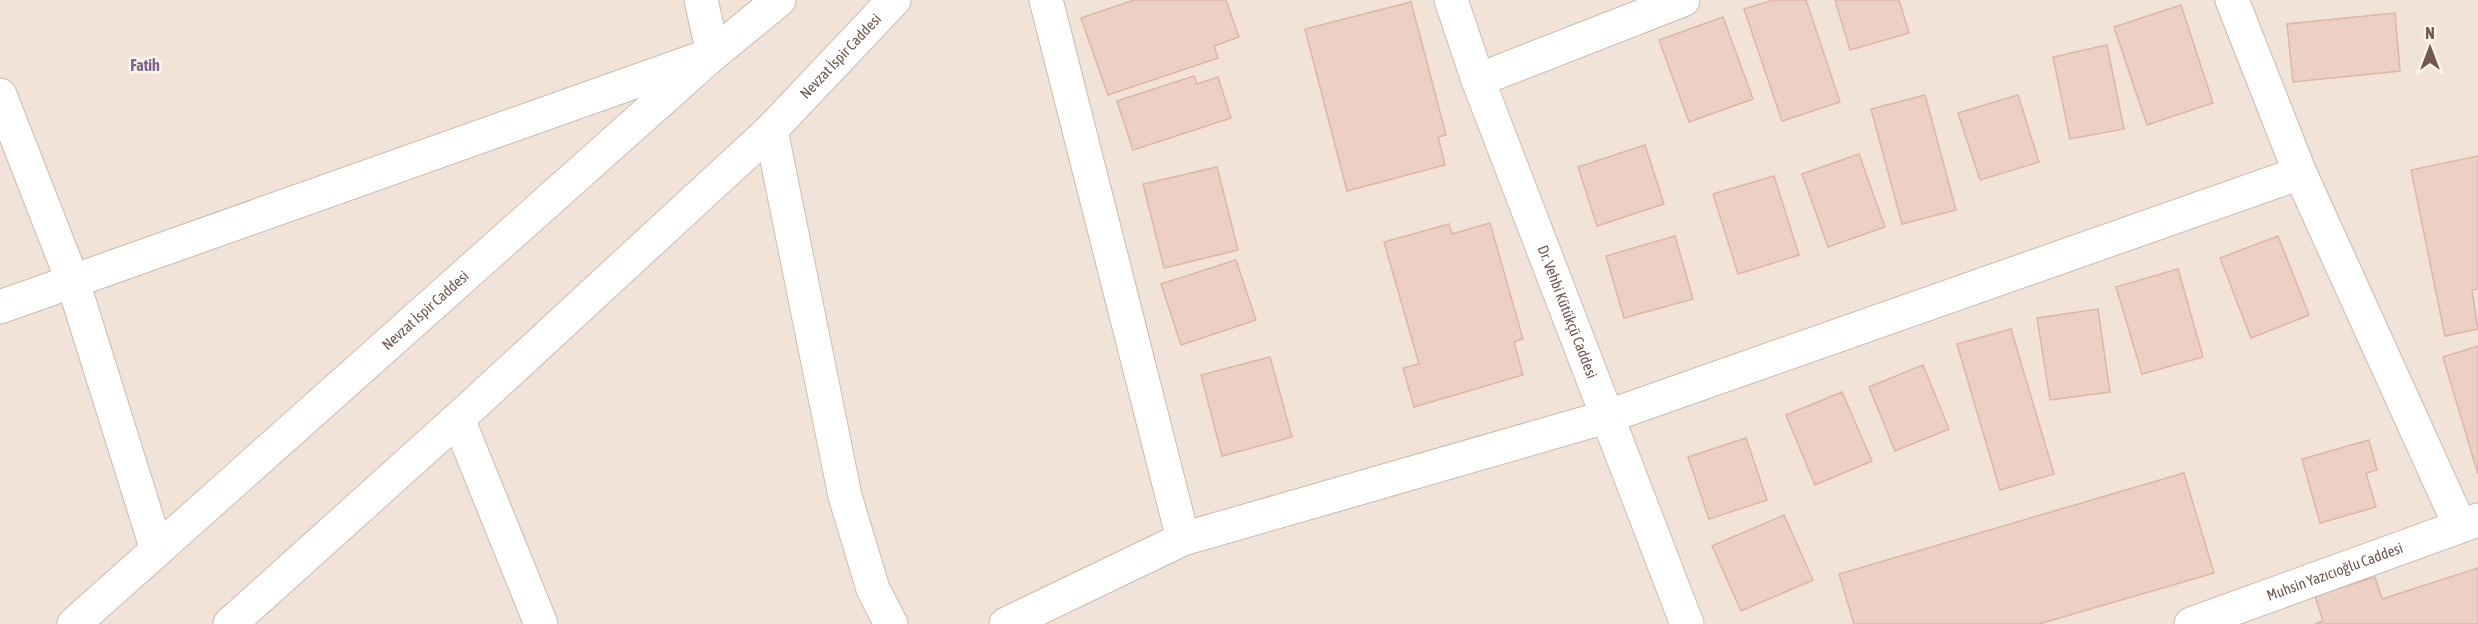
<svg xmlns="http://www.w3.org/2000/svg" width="2478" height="624" viewBox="0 0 2478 624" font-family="'Asap Condensed',sans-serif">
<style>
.residential{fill:#f1e3d8}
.building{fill:#edd0c4;stroke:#deb5a6;stroke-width:1.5}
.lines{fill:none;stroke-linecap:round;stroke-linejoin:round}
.street-casing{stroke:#cbb9b0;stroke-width:35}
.secondary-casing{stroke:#d0bbb1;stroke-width:35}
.street{stroke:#fff;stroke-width:33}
.secondary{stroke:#fff;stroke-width:33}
.labels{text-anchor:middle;stroke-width:5;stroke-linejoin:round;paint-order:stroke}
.street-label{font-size:15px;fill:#72584f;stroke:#fdf6ef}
.neighbourhood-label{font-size:16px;font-weight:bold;fill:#7d678e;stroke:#fdf6ef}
</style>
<rect width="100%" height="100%" fill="#faf2e9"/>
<path class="residential" d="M0,0H2478V624H0Z"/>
<path class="building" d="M1134,0H1226L1239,37L1214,46L1218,58L1108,95L1081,18Z
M1773,0H1806L1840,102L1782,121L1744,9Z
M1835,0H1899L1909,33L1850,50Z
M1411,2L1446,135L1438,137L1445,165L1347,191L1305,29Z
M2181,5L2213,103L2147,125L2114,27Z
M2395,13L2400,71L2293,82L2287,24Z
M1723,17L1753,99L1689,122L1659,40Z
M2107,45L2124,129L2070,139L2053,57Z
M1194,76L1197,84L1218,77L1231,118L1133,150L1117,101Z
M1925,95L1956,210L1902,224L1871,109Z
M2018,95L2039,162L1980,180L1958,113Z
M1645,145L1664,204L1597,226L1578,167Z
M1859,154L1885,227L1828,247L1802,174Z
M2478,156V289L2472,290L2478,329L2445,336L2411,170Z
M1217,167L1238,250L1164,268L1143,184Z
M1774,176L1799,255L1738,274L1713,194Z
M1490,223L1523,339L1514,342L1523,375L1414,407L1403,368L1419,364L1384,242L1449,224L1452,234Z
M1675,236L1693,299L1624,318L1606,256Z
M2278,236L2309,315L2251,338L2220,258Z
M1236,260L1256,320L1181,345L1161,284Z
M2178,269L2203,357L2142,374L2116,287Z
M2098,309L2110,392L2050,400L2037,318Z
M2011,329L2054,474L2000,490L1957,344Z
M2478,346V474L2443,357Z
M1270,357L1292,437L1222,456L1201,375Z
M1923,365L1949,429L1895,451L1869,387Z
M1842,392L1872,461L1815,485L1786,415Z
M1746,438L1767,500L1709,519L1688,457Z
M2369,440L2377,470L2366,473L2376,507L2320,523L2302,459Z
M2184,473L2214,573L2039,624H1854L1839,574Z
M1784,515L1813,580L1741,611L1712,546Z
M2478,568V624H2315L2323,621L2315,596L2375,577L2382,599Z"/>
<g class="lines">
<defs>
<path id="street" d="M1046,0L1183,539
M2232,0L2300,173L2460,526
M1478,80L1683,0
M0,95L73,282L157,550
M0,307L713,54L701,0
M458,419L541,624
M1006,624L1183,539L1606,417L2300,173"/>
<g id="secondary">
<path id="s1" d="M1451,0L1478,80L1687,624"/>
<path d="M771,130L845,496L873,589L891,624"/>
<path id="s2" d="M74,624L713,54L779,0"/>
<path id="s3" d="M230,624L471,407L771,130L894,0"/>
<path id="s4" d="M2191,624L2478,520"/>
</g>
</defs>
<use href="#street" class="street-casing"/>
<use href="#secondary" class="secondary-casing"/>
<use href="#street" class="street"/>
<use href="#secondary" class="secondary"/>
</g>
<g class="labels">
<g class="street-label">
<text dy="5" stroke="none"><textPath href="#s3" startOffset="834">Nevzat İspir Caddesi</textPath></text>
<text dy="5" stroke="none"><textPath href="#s2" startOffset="471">Nevzat İspir Caddesi</textPath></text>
<text dy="5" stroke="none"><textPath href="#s1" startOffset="333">Dr. Vehbi Kütükçü Caddesi</textPath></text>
<text dy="5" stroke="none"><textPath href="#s4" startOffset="153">Muhsin Yazıcıoğlu Caddesi</textPath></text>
</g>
<g class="neighbourhood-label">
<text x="145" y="71">Fatih</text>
</g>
</g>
<g transform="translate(2430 48)" stroke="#fdf6ef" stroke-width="4.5" paint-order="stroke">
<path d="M0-4.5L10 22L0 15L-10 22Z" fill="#72584f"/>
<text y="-9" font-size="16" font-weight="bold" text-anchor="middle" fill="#72584f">N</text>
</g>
</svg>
